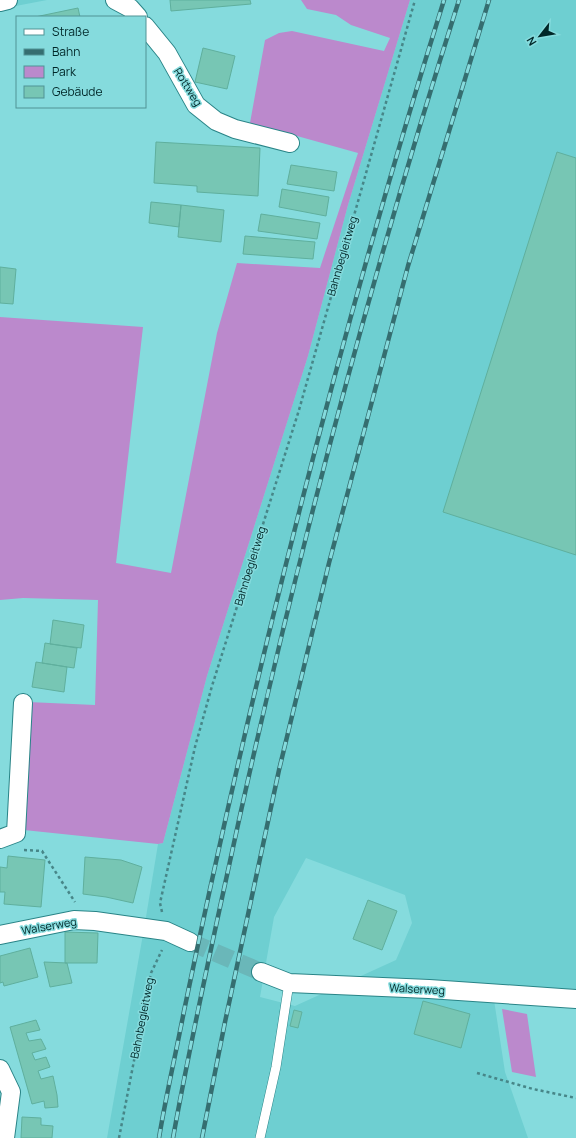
<svg xmlns="http://www.w3.org/2000/svg" width="576" height="1138" viewBox="0 0 576 1138" font-family="Manrope,sans-serif">
<style>
.built{fill:#6ecfd1;fill-rule:evenodd}
.green{fill:#bb89cc}
.building{fill:#77c6b4;stroke:#5faf9d}
.lines{fill:none;stroke-linecap:round;stroke-linejoin:round}
.minor-tunnel{stroke:#6ab7b9;stroke-width:18;stroke-dasharray:18 9;stroke-linecap:butt}
.service-casing{stroke:#298487;stroke-width:10}
.minor-casing{stroke:#298487;stroke-width:20}
.path{stroke:#478688;stroke-width:2.5;stroke-dasharray:3 3;stroke-linecap:butt}
.service{stroke:#fff;stroke-width:9}
.minor{stroke:#fff;stroke-width:18}
.rail-casing{stroke:#356e70;stroke-width:4.5}
.rail{stroke:#85dbdd;stroke-width:3;stroke-dasharray:9;stroke-linecap:butt}
.labels{text-anchor:middle;stroke-width:3;stroke-linejoin:round;paint-order:stroke}
.street-label{font-size:11px;fill:#002728;stroke:#85dbdd}
</style>
<rect width="100%" height="100%" fill="#85dbdd"/>
<path class="built" d="M0,0H47L0,9Z
M410,0H576V1007L494,1000L505,1072L528,1138H107L145,923L158,844L163,843L207,676L308,356L348,205ZM306,858L405,895L412,923L396,960L295,1006L260,997L274,917Z"/>
<path class="green" d="M301,0H410L348,205L308,356L207,676L163,843L158,844L24,830L28,702L95,705L98,600L23,598L0,600V317L143,327L116,563L171,573L217,333L237,263L320,268L358,153L250,123L265,40L279,33L292,31L384,51L390,38L351,25L336,15L307,9Z
M502,1009L527,1014L536,1077L512,1072Z"/>
<path class="building" d="M170,0H250L251,4L171,11Z
M78,8L80,17H35Z
M203,48L235,56L227,89L195,82Z
M156,142L260,148L258,196L197,192V186L154,183Z
M557,152L576,158V555L443,512Z
M291,165L337,172L334,191L287,184Z
M282,189L329,197L326,216L279,207Z
M151,202L181,205L179,227L149,223Z
M181,205L224,210L221,242L178,237Z
M261,214L320,223L317,239L258,231Z
M245,236L315,242L313,259L243,254Z
M0,267L16,269L13,304L0,303Z
M53,620L84,625L81,648L50,644Z
M45,643L77,648L74,668L42,663Z
M36,662L67,667L64,692L32,687Z
M8,856L45,860L41,907L4,904L5,892H0V867L7,868Z
M85,857L121,860L142,867L133,903L106,897L83,894Z
M368,900L397,911L382,950L353,939Z
M65,932L98,933L97,963H65Z
M30,948L38,977L4,986L3,982L0,983V956Z
M44,962L67,963L72,983L50,987Z
M423,1001L470,1014L461,1048L414,1034Z
M294,1010L302,1012L298,1028L290,1026Z
M36,1020L40,1030L26,1033L29,1041L41,1039L46,1049L32,1053L35,1060L46,1057L50,1067L38,1071L41,1079L53,1076L57,1095L58,1107L45,1108L44,1101L32,1104L10,1027Z
M22,1117L41,1118V1125L53,1126L52,1138H21Z"/>
<g class="lines">
<path class="minor-tunnel" d="M190,942L261,972"/>
<defs>
<path id="service" d="M260,1138L276,1067L289,983"/>
<path id="minor" d="M115,0L130,8L138,17
M0,2L8,0
M145,26L167,53L196,105L216,121L235,129L290,143
M0,839L16,833L23,703
M0,935L74,920L95,921L166,931L190,942
M261,972L289,983L429,989L576,999
M0,1069L11,1092L5,1138"/>
</defs>
<use href="#service" class="service-casing"/>
<use href="#minor" class="minor-casing"/>
<path class="path" d="M24,850L42,851L75,902
M162,912L160,903L195,747L212,686L299,410L415,0
M477,1073L533,1089L576,1098
M119,1138L151,973L162,950"/>
<use href="#service" class="service"/>
<use href="#minor" class="minor"/>
<defs>
<path id="rail" d="M159,1138C166,1095 176,1053 184,1011C210,886 238,761 268,637C320,423 378,210 444,0
M173,1138C192,1032 216,926 239,820C300,544 373,270 459,0
M202,1138L225,1022L279,770L329,563L408,266L489,0"/>
</defs>
<use href="#rail" class="rail-casing"/>
<use href="#rail" class="rail"/>
</g>
<g class="labels">
<g class="street-label">
<text transform="translate(188 87) rotate(58)" y="4">Rottweg</text>
<text transform="translate(342 256) rotate(-74)" y="4">Bahnbegleitweg</text>
<text transform="translate(250 566) rotate(-73)" y="4">Bahnbegleitweg</text>
<text transform="translate(49 926) rotate(-10)" y="4">Walserweg</text>
<text transform="translate(417 989) rotate(3)" y="4">Walserweg</text>
<text transform="translate(142 1018) rotate(-79)" y="4">Bahnbegleitweg</text>
</g>
</g>
<rect x="16" y="16" width="130" height="92" fill="#85dbdd" stroke="#509395"/>
<rect x="24" y="29" width="20" height="6" fill="#ffffff" stroke="#509395"/>
<text x="52" y="36" font-size="12" fill="#002728">Straße</text>
<rect x="24" y="49" width="20" height="6" fill="#356e70" stroke="#509395"/>
<text x="52" y="56" font-size="12" fill="#002728">Bahn</text>
<rect x="24" y="66" width="20" height="12" fill="#bb89cc" stroke="#509395"/>
<text x="52" y="76" font-size="12" fill="#002728">Park</text>
<rect x="24" y="86" width="20" height="12" fill="#77c6b4" stroke="#509395"/>
<text x="52" y="96" font-size="12" fill="#002728">Gebäude</text>
<g transform="translate(540 36) rotate(239)" stroke="#85dbdd" stroke-width="3" paint-order="stroke">
<path d="M0-3L7 15L0 10L-7 15Z" fill="#002728"/>
<text y="-6" font-size="11" font-weight="bold" text-anchor="middle" fill="#002728">N</text>
</g>
</svg>
